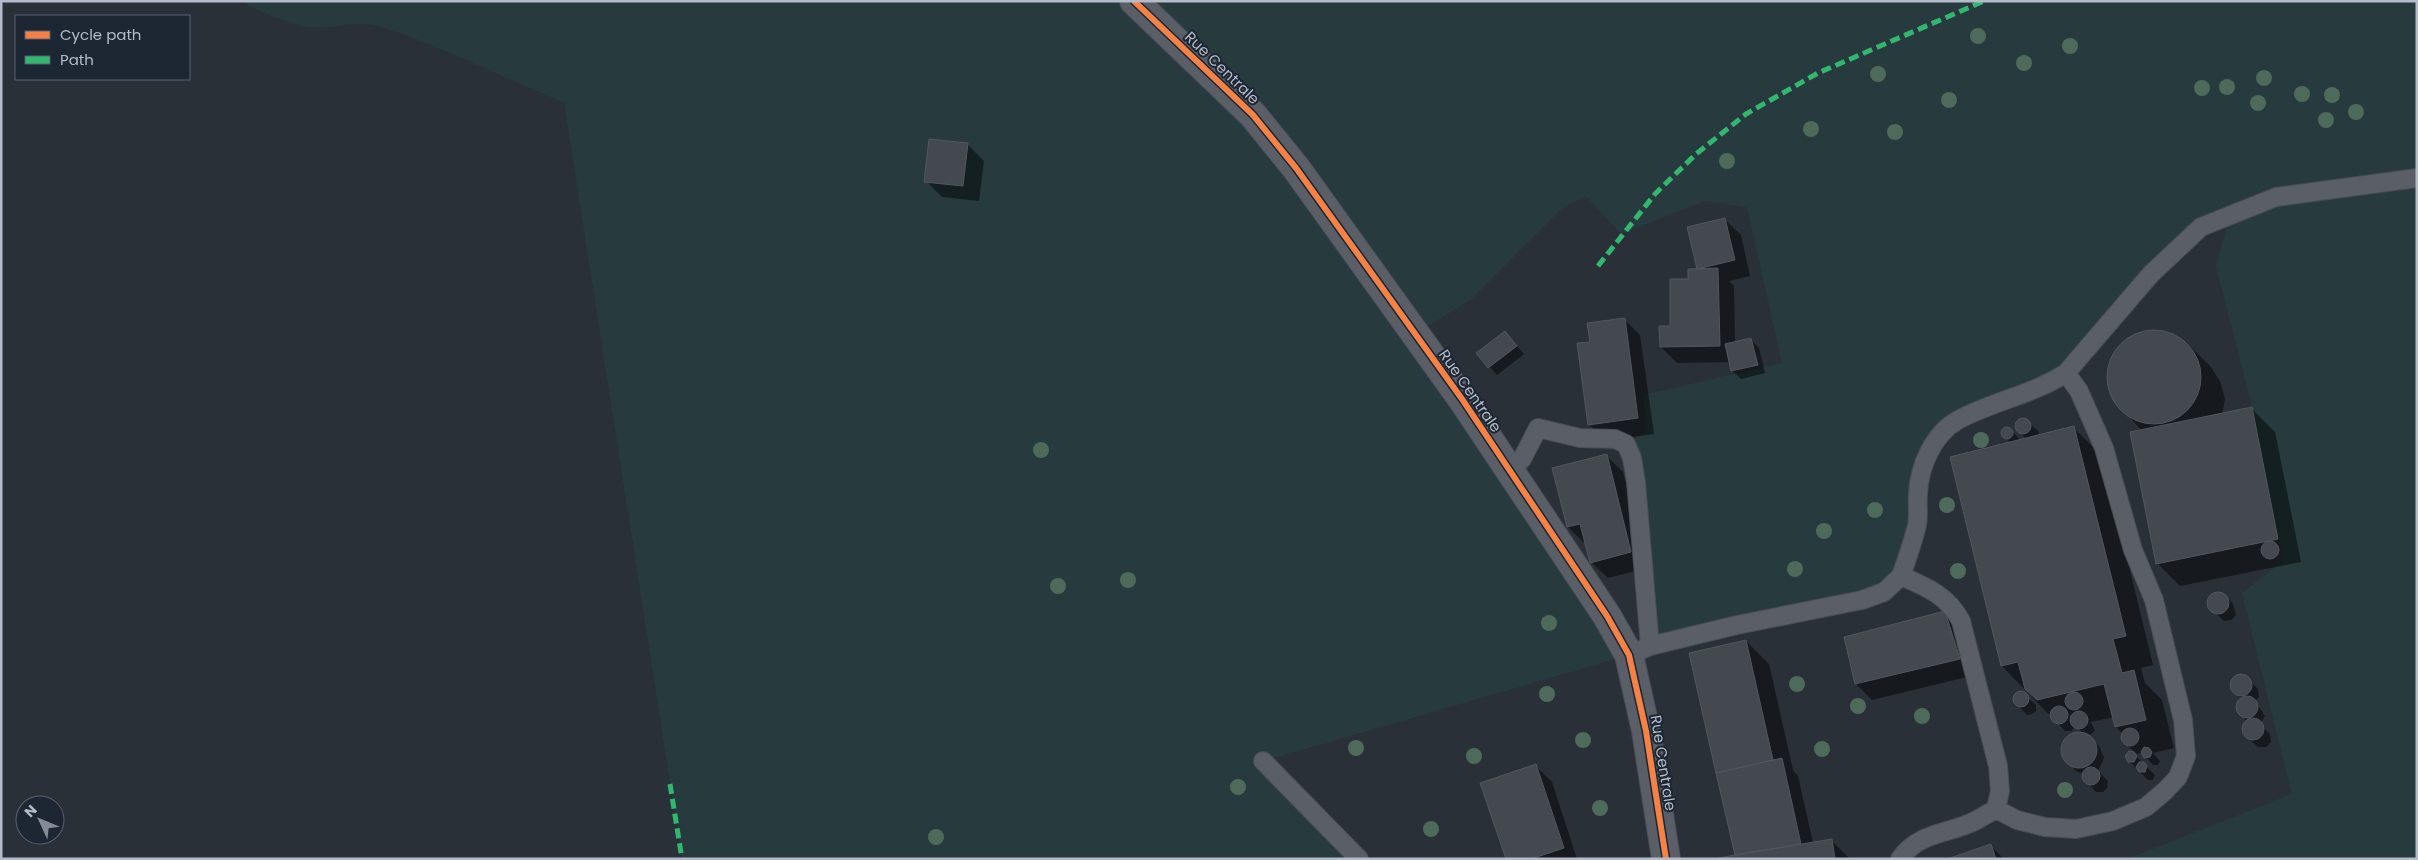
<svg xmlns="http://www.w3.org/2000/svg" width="2418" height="860" viewBox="0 0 2418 860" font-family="Poppins,sans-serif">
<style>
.green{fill:#273a3e}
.shadow{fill:#0007}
.building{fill:#444950;stroke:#52575f}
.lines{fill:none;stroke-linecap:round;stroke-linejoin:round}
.service-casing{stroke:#484c53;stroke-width:20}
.tertiary-casing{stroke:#484c53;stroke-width:30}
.service{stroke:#5a5e66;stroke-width:18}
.tertiary{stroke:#5a5e66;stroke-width:28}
.quiet{stroke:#33b770;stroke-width:5;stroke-dasharray:10 5;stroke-linecap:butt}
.cycleway-casing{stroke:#1d2633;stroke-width:9}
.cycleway{stroke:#f48246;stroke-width:6}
.tree{fill:#4e6a5a}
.labels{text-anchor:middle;stroke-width:4;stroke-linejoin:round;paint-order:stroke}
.street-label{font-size:15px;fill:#b4bcc9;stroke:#1d2633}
</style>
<rect width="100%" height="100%" fill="#2a3038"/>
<path class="green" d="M242,1H2417V859H2127L2292,794L2242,593L2283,561L2252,407L2216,266L2230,214L2201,227L2066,373L1958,420L1931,448L1918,523L1884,592L1650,646L1626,444L1647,431L1643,395L1782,363L1747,207L1705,201L1621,234L1586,196L1561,209L1471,299L1416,334L1629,655L1264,761L1351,851L1341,859H682L564,102C501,78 442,45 378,26C356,20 331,30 309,27C292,25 256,11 242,1Z"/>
<path class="shadow" d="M967,144L984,161L979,201L942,197L926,181Z
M1724,219L1741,235L1750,276L1729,281L1734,286L1735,343L1751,340L1759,348L1765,373L1741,379L1732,371L1730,362L1677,363L1661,347L1671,327L1689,280L1698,270L1688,228Z
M1624,319L1640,335L1654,434L1605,441L1589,424L1591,343Z
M2152,330L2170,333L2186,342L2210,366L2220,381L2225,399L2222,415L2252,409L2275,432L2301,562L2180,586L2157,563L2142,431L2112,397L2107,379L2110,361L2120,345L2134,335Z
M1505,333L1524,354L1497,375L1478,353Z
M2022,419L2026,420L2039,432V436L2074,428L2102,456L2153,665L2141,668L2145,683L2162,700L2174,748L2153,753L2160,761L2158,765H2153L2142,753L2134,754L2155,775L2153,780H2148L2129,761V753H2136L2124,742L2123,734L2116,727L2114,717L2091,722L2095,731L2088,736L2099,746L2104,758L2098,771L2108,781L2107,788L2103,792H2096L2088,783L2084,774L2076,771L2068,762L2062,750L2066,738L2078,733L2085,736L2076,726L2071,731H2065L2002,666L2011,443L2003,436L2004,429L2009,428L2021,441L2026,439L2016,427L2018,422Z
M1607,456L1623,472L1647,568L1608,578L1591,562L1586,542L1584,543L1568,527Z
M2218,593L2225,595L2233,604L2236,615L2231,620L2224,621L2209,607L2211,596Z
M1945,612L1961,628L1975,675L1872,700L1856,684L1845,638Z
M1746,641L1769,664L1793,770L1798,776L1813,843L1831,840L1850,859H1721L1737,856L1717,773Z
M2244,675L2258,689L2259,697L2255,701L2265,716L2260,724L2270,734L2271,742L2266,747H2258L2244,734V726L2247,722L2237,708L2239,700L2242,699L2232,689V682L2237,676Z
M2018,693H2023L2036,705V711L2032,714L2027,715L2015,702L2014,697Z
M1535,765L1552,782L1577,859H1507Z
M1991,846L2004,859H1951Z"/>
<path class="building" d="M929,139L968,143L963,186L924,182Z
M1725,218L1735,260L1697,269L1687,227Z
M1718,268L1720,346L1660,347L1659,326H1670V279H1688V269Z
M1625,318L1638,418L1588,425L1577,343L1590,342L1587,323Z
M2107 377a47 47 0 1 1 94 0a47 47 0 1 1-94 0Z
M1505,331L1517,346L1488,368L1476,353Z
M1751,338L1758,365L1731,371L1725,344Z
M2252,407L2278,539L2156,564L2130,432Z
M2015 426a8 8 0 1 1 16 0a8 8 0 1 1-16 0Z
M2074,426L2126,636L2113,639L2122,673L2134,670L2146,720L2115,727L2104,684L2037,700L2025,689L2018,662L2001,666L1950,457Z
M2001 433a6 6 0 1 1 12 0a6 6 0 1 1-12 0Z
M1607,454L1631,552L1590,563L1580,524L1567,527L1552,468Z
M2261 550a9 9 0 1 1 18 0a9 9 0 1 1-18 0Z
M2207 603a11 11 0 1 1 22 0a11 11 0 1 1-22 0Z
M1945,611L1960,659L1855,684L1844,637Z
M1746,640L1773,760L1716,773L1689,653Z
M2230 685a11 11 0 1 1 22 0a11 11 0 1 1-22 0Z
M2013 699a8 8 0 1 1 16 0a8 8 0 1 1-16 0Z
M2065 701a9 9 0 1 1 18 0a9 9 0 1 1-18 0Z
M2236 707a11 11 0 1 1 22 0a11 11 0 1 1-22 0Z
M2050 715a9 9 0 1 1 18 0a9 9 0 1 1-18 0Z
M2070 720a9 9 0 1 1 18 0a9 9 0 1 1-18 0Z
M2242 729a11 11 0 1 1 22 0a11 11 0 1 1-22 0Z
M2121 737a9 9 0 1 1 18 0a9 9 0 1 1-18 0Z
M2061 750a18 18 0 1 1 36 0a18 18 0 1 1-36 0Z
M2144,747L2149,748L2152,752L2150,757L2144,758L2141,752Z
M2129,751L2134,752L2137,756L2134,762H2128L2125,756Z
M1782,758L1801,844L1735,855L1716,773Z
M2139,762H2144L2147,766L2145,772H2139L2136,767Z
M1536,764L1564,848L1531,859H1506L1480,783Z
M2082 776a9 9 0 1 1 18 0a9 9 0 1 1-18 0Z
M1832,839L1835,859H1714L1735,855Z
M1991,844L1996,859H1947Z"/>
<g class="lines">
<defs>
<path id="service" d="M1510,472L1522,459L1538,428L1580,438L1615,439L1626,444L1632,458L1636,482L1650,646L1641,650
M1901,576C1907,559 1913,542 1917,525C1919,515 1917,504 1918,494C1919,467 1933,434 1958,420C1993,401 2032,395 2066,373L2151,274L2201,227L2276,197L2417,178
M1650,646L1737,625L1862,600L1884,592L1901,576C1927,587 1948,596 1961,621L1998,766L2000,791L1996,809L2017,820L2045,827L2076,829L2113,821L2146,807L2165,791L2178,777L2186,756L2183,720L2154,600L2133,550L2104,448L2079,391L2066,373
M1263,761L1359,859
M1900,859C1918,832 1949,834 1975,821C1982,817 1989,813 1996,809"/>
<path id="tertiary" d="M1134,1L1253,115L1296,168L1462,399L1607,616L1629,655L1646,731L1666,859"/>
</defs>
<use href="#service" class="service-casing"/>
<use href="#tertiary" class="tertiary-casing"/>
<use href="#service" class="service"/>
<use href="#tertiary" class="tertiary"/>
<path class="quiet" d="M1598,266L1655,194L1696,154L1746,114L1818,73L1984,1
M670,784L682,859"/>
<defs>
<path id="cycleway" d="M1134,1L1253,115L1296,168L1462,399L1607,616L1629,655L1646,731L1666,859"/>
</defs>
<use href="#cycleway" class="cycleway-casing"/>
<use href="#cycleway" class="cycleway"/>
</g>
<g class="tree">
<circle cx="1978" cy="36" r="8"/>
<circle cx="2070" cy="46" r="8"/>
<circle cx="2024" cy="63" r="8"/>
<circle cx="1878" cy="74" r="8"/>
<circle cx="2264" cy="78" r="8"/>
<circle cx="2227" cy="87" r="8"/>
<circle cx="2202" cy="88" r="8"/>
<circle cx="2302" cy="94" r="8"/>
<circle cx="2332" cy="95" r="8"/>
<circle cx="1949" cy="100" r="8"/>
<circle cx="2258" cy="103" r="8"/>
<circle cx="2356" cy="112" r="8"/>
<circle cx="2326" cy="120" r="8"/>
<circle cx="1811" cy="129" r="8"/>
<circle cx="1895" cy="132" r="8"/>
<circle cx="1727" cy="161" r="8"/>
<circle cx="1981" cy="440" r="8"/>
<circle cx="1041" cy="450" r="8"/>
<circle cx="1947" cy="505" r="8"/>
<circle cx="1875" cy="510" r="8"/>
<circle cx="1824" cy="531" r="8"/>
<circle cx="1795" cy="569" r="8"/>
<circle cx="1958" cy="571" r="8"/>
<circle cx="1128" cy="580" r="8"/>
<circle cx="1058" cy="586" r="8"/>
<circle cx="1549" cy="623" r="8"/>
<circle cx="1797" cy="684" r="8"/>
<circle cx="1547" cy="694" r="8"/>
<circle cx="1858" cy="706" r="8"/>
<circle cx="1922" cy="716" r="8"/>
<circle cx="1583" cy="740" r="8"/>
<circle cx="1356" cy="748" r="8"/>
<circle cx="1822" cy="749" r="8"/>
<circle cx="1474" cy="756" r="8"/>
<circle cx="1238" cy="787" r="8"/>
<circle cx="2065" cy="790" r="8"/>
<circle cx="1600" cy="808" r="8"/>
<circle cx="1431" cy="829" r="8"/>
<circle cx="936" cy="837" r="8"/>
</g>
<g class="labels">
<g class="street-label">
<text transform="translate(1222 68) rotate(44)" y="5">Rue Centrale</text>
<text transform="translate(1470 391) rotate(55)" y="5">Rue Centrale</text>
<text transform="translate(1663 763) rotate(81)" y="5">Rue Centrale</text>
</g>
</g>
<rect width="2418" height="860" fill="none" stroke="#b4bcc9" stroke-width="5"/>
<rect x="15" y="15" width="175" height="65" fill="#1d2633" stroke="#59626f"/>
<rect x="25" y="31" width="25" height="8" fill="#f48246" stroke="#59626f"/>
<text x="60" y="40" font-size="15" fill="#b4bcc9">Cycle path</text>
<rect x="25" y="56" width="25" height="8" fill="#33b770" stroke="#59626f"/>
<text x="60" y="65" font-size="15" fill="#b4bcc9">Path</text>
<g transform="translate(40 820) rotate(314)"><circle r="24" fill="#1d2633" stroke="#59626f"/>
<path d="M0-4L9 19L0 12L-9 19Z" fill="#848b96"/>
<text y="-8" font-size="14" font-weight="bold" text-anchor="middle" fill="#b4bcc9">N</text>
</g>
</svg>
